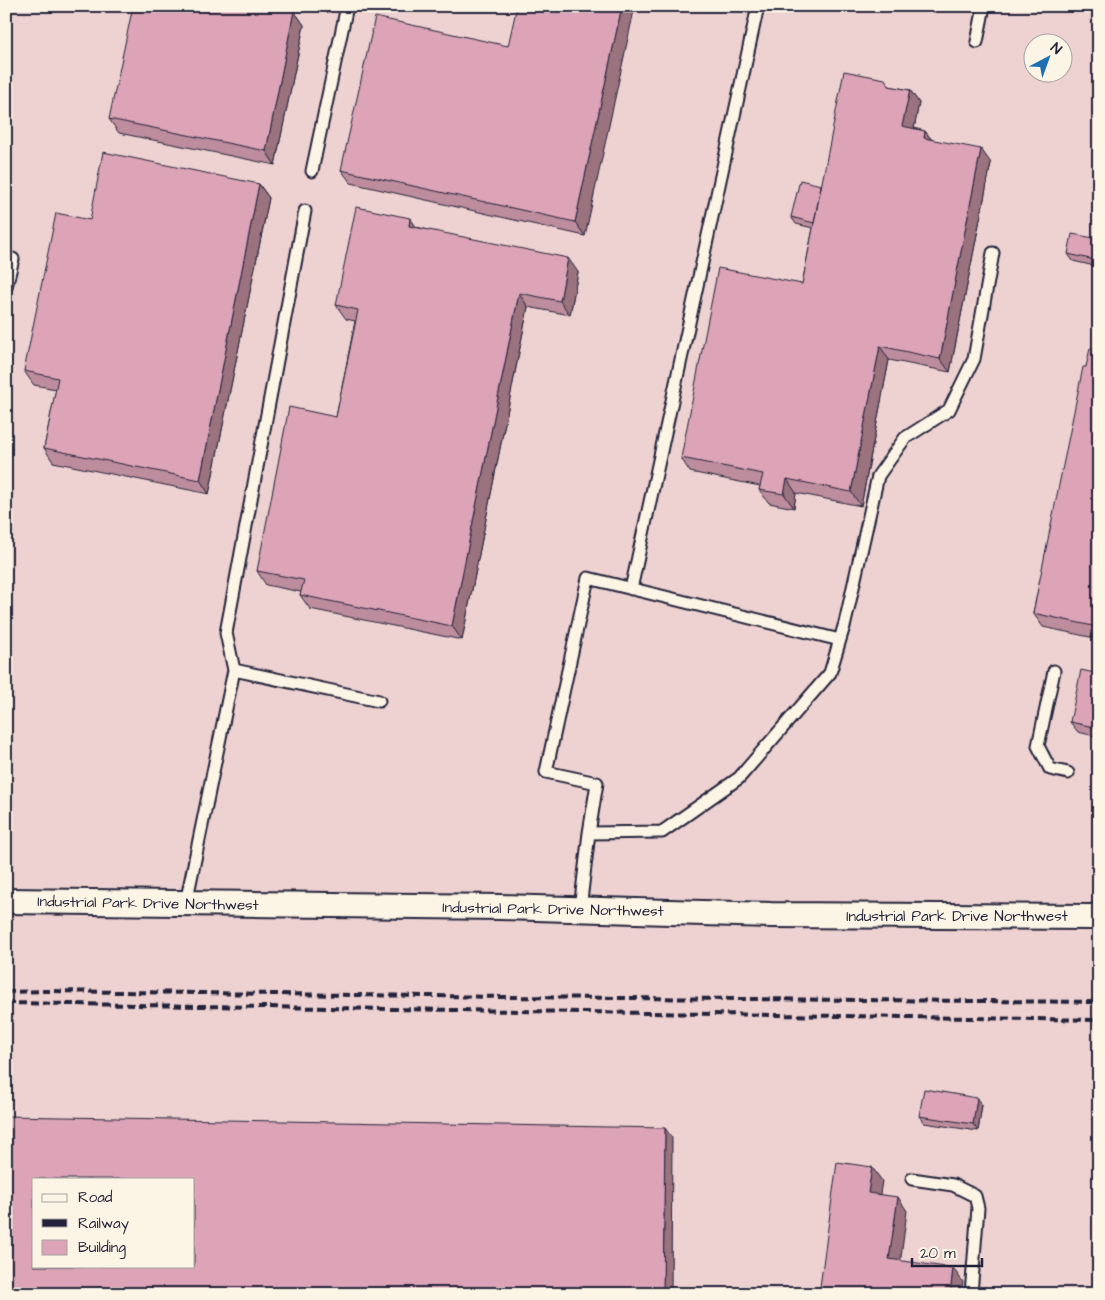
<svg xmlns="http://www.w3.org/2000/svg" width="1105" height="1300" viewBox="0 0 1105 1300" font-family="'Architects Daughter',sans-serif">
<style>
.built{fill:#eed2d1;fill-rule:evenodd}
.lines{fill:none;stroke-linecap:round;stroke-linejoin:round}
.service-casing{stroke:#22223b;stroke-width:15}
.minor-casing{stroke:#22223b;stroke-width:28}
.service{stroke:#fcf5e5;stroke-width:11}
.minor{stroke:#fcf5e5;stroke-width:24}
.rail{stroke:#22223b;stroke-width:4;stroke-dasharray:8 4;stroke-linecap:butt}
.wall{fill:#bd8d9d;stroke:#22223b}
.shaded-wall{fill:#9a737f;stroke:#22223b}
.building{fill:#dca4b6;stroke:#22223b;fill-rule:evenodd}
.labels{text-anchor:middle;stroke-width:5;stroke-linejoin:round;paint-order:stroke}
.street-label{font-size:15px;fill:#22223b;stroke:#fcf5e5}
</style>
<rect width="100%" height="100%" fill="#f6e5dc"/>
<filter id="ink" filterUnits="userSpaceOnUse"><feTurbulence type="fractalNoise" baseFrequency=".02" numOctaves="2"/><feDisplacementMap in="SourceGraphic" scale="10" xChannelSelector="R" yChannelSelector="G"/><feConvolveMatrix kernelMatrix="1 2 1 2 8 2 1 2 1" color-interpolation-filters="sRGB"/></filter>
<g filter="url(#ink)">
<path class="built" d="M6,6H1099V1294H6ZM1032,42H1062V72H1032ZM34,1179H194V1266H34Z"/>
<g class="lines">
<defs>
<path id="service" d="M977,42L984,6
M312,171L347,6
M6,287L13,259
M631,589L758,6
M234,670L226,633L305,211
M1054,671L1038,746L1050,769L1068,773
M589,833L597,783L546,772L588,578L840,640
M186,903L234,670L379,701
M580,909L589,833L662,832L739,778L830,673L845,623L878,476L905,438L949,410L974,359L993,253
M912,1179L953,1185L975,1196L978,1208L971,1294"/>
<path id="minor" d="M6,901L500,907L771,915L1091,917L1099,916"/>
</defs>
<use href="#service" class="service-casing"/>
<use href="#minor" class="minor-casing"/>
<use href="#service" class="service"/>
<use href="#minor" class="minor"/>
<path class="rail" d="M6,992L47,991L506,997L1099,1002
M6,1003L1099,1020"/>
</g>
<path class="wall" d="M272,7L294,11L304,25L275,165L119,133L109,119Z
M508,46L585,236L351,183L341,170Z
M889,86L910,90L919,103L914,128L925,131L931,139L991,163L950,372L889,360L861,506L796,493L794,508L769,503L759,490L760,486L690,472L681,458L802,284L813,228L796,224L791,217L821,185Z
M259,184L269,198L209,494L53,462L44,448L56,389L34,385L24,371L90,220Z
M417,227L578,272L570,315L528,307L462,640L310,609L300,595L301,592L266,585L257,571L336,417L355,321L346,319L336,305Z
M1099,239V267L1073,261L1068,254Z
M1099,349V639L1043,627L1033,613L1086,367Z
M1099,674V737L1078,732L1070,722Z
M982,1105L978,1131L924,1123L919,1116Z"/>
<path class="shaded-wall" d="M622,6H635L585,236L575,222Z
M294,11L304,25L275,165L266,151Z
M910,90L919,103L912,140L902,126Z
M925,131L935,144L924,138Z
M981,149L991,163L950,372L940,359Z
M259,184L269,198L209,494L200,480Z
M410,218L420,232L409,226Z
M568,258L578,272L570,315L560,301Z
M519,293L528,307L462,640L452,626Z
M880,346L889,360L861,506L851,492Z
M787,479L796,493L794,508L784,494Z
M1099,596V634L1093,626Z
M977,1098L982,1105L978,1131L973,1124Z
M665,1128L672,1138L671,1294H663Z
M872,1167L882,1181L878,1207L868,1193Z
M898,1197L907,1211L899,1273L889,1259Z
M953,1268L963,1282L961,1294H950Z"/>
<path class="building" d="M133,6H269L294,11L266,151L109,119Z
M517,6H622L575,222L341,170L375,17L508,46Z
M844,71L885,79L889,86L910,90L902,126L925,131L924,138L981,149L940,359L880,346L851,492L787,479L784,494L759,490L763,474L681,458L718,268L802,284Z
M103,152L259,184L200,480L44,448L58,378L24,371L56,213L90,220Z
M800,180L821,185L814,223L791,217Z
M356,207L410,218L409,226L568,258L560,301L519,293L452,626L300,595L304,580L257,571L289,407L336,417L358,310L336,305Z
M1072,234L1099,239V261L1068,254Z
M1090,348L1099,349V596L1093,626L1033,613L1083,367H1086Z
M1081,670L1099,674V728L1070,722Z
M924,1089L977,1098L973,1124L919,1116Z
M6,1116L665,1128L663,1294H6ZM34,1179H194V1266H34Z
M837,1162L872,1167L868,1193L898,1197L889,1259L953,1268L950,1294H819Z"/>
</g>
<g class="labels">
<g class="street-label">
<text transform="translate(148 903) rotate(1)" y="5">Industrial Park Drive Northwest</text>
<text transform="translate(553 909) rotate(1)" y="5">Industrial Park Drive Northwest</text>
<text x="957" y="921">Industrial Park Drive Northwest</text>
</g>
</g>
<rect width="1105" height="1300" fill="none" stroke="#fcf5e5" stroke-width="25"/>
<rect x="12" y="12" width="1080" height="1275" fill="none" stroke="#22223b" stroke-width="2" filter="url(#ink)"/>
<rect x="32" y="1178" width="162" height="90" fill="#fcf5e5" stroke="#a5a1a1"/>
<rect x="42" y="1194" width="25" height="8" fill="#fcf5e5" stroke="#a5a1a1"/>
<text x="78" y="1202" font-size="15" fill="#22223b">Road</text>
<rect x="42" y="1219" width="25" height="8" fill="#22223b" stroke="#a5a1a1"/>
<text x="78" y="1228" font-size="15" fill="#22223b">Railway</text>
<rect x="42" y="1240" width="25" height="15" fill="#dca4b6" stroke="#a5a1a1"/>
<text x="78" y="1252" font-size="15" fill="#22223b">Building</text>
<g transform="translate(1048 58) rotate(41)"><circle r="24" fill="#fcf5e5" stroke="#a5a1a1"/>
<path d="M0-4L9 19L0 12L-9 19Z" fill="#1f6fb2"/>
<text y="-8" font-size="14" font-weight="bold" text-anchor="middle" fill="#22223b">N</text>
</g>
<path d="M912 1258v8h70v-8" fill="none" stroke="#22223b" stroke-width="2.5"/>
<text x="920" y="1258" font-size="15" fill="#22223b" stroke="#fcf5e5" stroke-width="4" paint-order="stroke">20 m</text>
</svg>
